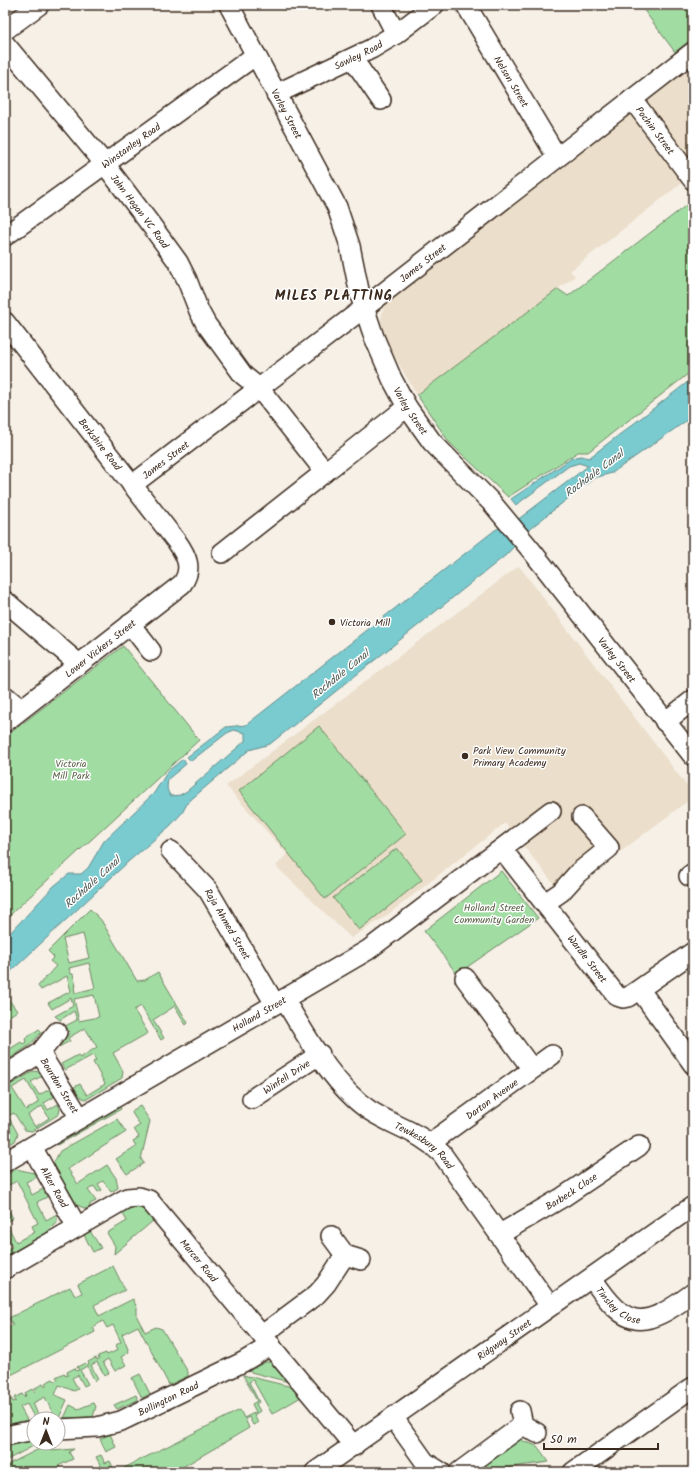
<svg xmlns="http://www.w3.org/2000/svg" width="698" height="1477" viewBox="0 0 698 1477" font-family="Kalam,sans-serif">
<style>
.built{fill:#ebdeca}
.green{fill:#a1dda3;stroke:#6e8460;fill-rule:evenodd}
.water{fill:#79cbd0;stroke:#608b89}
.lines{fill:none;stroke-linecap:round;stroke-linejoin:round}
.minor-casing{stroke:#3b2a1e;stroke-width:22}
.minor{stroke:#fff;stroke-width:19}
.poi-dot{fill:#3b2a1e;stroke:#fff;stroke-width:1.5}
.labels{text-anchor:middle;stroke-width:3;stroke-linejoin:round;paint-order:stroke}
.street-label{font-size:10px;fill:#3b2a1e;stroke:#fff}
.poi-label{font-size:10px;fill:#3b2a1e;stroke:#fff;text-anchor:start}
.park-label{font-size:10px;fill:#5a6046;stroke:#fff}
.water-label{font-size:11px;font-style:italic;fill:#4e5a53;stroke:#fff}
.district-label{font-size:14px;font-weight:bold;letter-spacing:1px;fill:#3b2a1e;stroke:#fff}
</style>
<rect width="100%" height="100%" fill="#f6f0e7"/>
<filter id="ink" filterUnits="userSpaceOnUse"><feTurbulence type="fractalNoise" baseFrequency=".025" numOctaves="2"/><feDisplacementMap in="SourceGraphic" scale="8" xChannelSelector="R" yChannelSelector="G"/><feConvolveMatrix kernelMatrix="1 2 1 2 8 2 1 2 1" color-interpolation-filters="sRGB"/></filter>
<g filter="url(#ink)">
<path class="built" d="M693,66V174L570,271L575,276L417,395L386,342L381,320L382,312L386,304Z
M519,566L693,794V797L563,895L505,823L385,917L351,938L276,866L287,854L226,786Z"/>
<path class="green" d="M640,5H693V38L675,52Z
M693,200V370L588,452H578L508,497L449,442L417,395L558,289L568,296Z
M123,646L199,740L13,912L5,923V737Z
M319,726L406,834L325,899L239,791Z
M397,848L422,880L359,930L333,898Z
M501,871L538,918L457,974L424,931Z
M90,909L101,920L137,981L145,980L158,972L188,1023L186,1025L175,1006L153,1020L164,1038L161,1040L141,1006L134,1010L148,1033L113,1053L123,1071L122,1078L87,1099C80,1099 78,1093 74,1087L80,1084L87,1095L105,1084L93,1062L96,1060L93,1055L65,1070L61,1064L78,1055L80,1058L97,1047L85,1028L68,1038L70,1041L57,1048L70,1032L65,1026L77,1020L74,1011L60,1020L55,1016L73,1006L71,998L52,1009L48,1003L71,991L67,976L41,990L38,986L56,966L50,961L54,957L48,951ZM83,934L89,958L69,963L63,939ZM89,963L95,988L75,993L74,986H76L73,974H71L69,968ZM94,995L99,1017L79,1021L74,999Z
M7,997L17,1011L5,1019V1000Z
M39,1029L42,1032L30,1045L5,1062V1052L21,1042L23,1044L26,1042L25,1039Z
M34,1071L39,1072L42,1076L31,1082L39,1095L50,1089L54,1097L44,1103L48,1110L58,1104L60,1109L59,1114L32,1131L25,1130L14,1113L8,1116L18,1134L15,1141L5,1147V1088ZM26,1080L39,1102L26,1110L12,1088ZM42,1106L49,1118L35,1127L28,1115Z
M119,1106L121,1109L57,1145L55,1142Z
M140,1106L150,1121L141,1159L144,1163L127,1174L116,1159L136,1146L133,1141L139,1137L134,1129L140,1125L132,1113L133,1110Z
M117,1119L126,1132L68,1169L78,1184L107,1165L116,1178L118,1188L111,1192L103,1181L98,1184L102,1190L98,1192L94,1186L88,1190L96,1201L90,1204V1207L86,1209L77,1205L53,1164L60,1151Z
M16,1169L34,1173L36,1177L26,1182L32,1195L43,1189L47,1197L37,1202L46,1220L57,1214V1222L45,1234L9,1254L5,1253V1250L12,1247L9,1240L5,1241V1213L9,1211L13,1218L6,1222L16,1242L35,1232L32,1226L38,1223L17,1181L5,1187V1176Z
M134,1207L141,1208L154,1220L114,1254L115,1246L107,1233L127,1221L122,1212Z
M90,1231L101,1248L93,1252L84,1235Z
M113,1266L125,1290L94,1305L99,1316L133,1299L137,1308V1317L145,1332L156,1327L162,1329L188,1372V1376L169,1385L138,1326L122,1334L129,1352L121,1357L126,1365L115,1371L108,1359L103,1362L109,1373L105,1376L97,1362L91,1365L98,1379L95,1381L87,1366L80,1370L88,1384L84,1386L78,1375L72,1378L78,1389L74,1391L59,1385L55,1395L67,1400L59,1418H55L45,1397L33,1403L38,1415L34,1417L27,1404L20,1407L27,1420L5,1425V1403L12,1399L13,1402L16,1401L14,1398L22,1394L24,1397L26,1396L25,1393L32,1389L34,1392L36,1390L35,1388L43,1384L45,1387L47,1385L45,1383L53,1379L55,1381L58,1380L56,1377L64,1373L66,1376L68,1375L67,1372L75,1368L76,1371L79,1370L77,1367L85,1363L87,1365L89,1364L88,1362L96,1358L97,1360L99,1359L98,1356L106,1353L107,1355L118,1350L116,1345L121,1342L113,1325L107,1328L103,1321L93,1327L95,1332L5,1378V1329L13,1325L9,1318L70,1287L75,1296L82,1293L78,1284Z
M266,1362H271L289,1382L247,1371Z
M140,1374L150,1394L142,1398L132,1378Z
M243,1375L292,1387L301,1397L272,1414L253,1380L249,1382L259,1402L256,1404L260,1411L254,1415L258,1423L253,1425L249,1417L245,1419L249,1428L174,1472H126L124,1468L240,1410L244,1418L256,1412L252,1404L257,1401Z
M136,1395L138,1400L117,1409L114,1405Z
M93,1403L96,1406L93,1417L64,1418L70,1405L78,1409Z
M110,1434L116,1447L106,1452L100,1439Z
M522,1436L523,1441L537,1446L549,1462L474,1472L514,1444L513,1440Z
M34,1440V1443H39L5,1461V1446L20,1441Z
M45,1443H50L51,1451L74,1449L69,1452L73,1459L58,1466L61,1472H37L34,1467L23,1472H5V1466L43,1447Z
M101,1455L105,1463L110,1461L115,1472H104L96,1457Z"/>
<path class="water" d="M693,378V416L612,473L594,478L532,527L506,555L270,744L249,750L188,802L182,813L170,826L129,861L5,977V959L7,956L5,955V941L10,933L54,886L69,874H81L88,868L104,841L154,793L168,771L183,759L186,764L168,779C167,786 166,791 171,796L180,795L187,791L245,741V733L234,730L227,733L191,761L187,757L226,727L246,725L495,530L520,518L588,466L579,463L569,466L516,505L511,499L572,458L581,456L589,458Z"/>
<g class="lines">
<defs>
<g id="minor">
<path id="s1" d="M229,5L337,207L350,246L360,295L374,337L392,379L407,407L432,442L492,503L531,550L693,756"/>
<path d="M381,5L396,34"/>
<path id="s2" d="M466,5L557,157"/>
<path d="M5,30L39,5"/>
<path id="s3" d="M5,44L104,163L151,225L178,262L187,280L199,311L206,324L243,375L259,388L325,472L407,407"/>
<path d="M353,59L381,100"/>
<path id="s4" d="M276,94L371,49L396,34L434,5"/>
<path id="s5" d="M632,99L693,180"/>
<path id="s6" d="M5,236L256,55"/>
<path id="s7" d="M5,322L177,542C187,556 193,569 182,584L5,722"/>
<path id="s8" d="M132,485L364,308L693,52"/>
<path d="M222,553L325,472"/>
<path d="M5,601L79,664"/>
<path d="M130,624L151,651"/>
<path d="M5,696L21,709"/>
<path d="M665,722L693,700"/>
<path id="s9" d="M502,849L617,996L623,998L628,997L693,952"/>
<path id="s10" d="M171,851L208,890L275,1004"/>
<path d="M689,876L693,873"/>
<path d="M545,903L561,892L578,873L609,848L582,817"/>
<path d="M465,978L532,1069"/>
<path d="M640,990L693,1064"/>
<path id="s11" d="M284,999C306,1035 333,1086 369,1110C395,1127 419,1131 442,1154L550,1306"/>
<path id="s12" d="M40,1053L80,1118"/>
<path d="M5,1075L40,1053L57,1032"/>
<path id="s13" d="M252,1099L320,1054"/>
<path id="s14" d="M432,1144L440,1136L552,1055"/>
<path id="s15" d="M32,1147L77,1227"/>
<path id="s16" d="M5,1162L368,950L551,811"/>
<path id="s17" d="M500,1234L563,1197L639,1146"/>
<path d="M331,1236L345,1255L361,1260"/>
<path id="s18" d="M5,1269L127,1198L139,1197L149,1200L354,1446"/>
<path id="s19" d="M592,1278C627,1331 643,1330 693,1293"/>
<path d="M262,1335L317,1294L326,1284L345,1255"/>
<path d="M520,1411L523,1425L537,1433"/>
<path d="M393,1417L425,1462L441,1472"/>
<path id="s20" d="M58,1429L97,1427L121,1421L243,1362L271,1345"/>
<path d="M5,1436L34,1430"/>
<path id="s21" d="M315,1472L693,1206"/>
<path d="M459,1472L523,1425"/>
<path d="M573,1472L693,1387"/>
</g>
</defs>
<use href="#minor" class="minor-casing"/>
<use href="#minor" class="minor"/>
</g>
</g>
<g class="poi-dot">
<circle cx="332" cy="622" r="4"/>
<circle cx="465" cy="756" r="4"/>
</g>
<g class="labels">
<g class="street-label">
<text dy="4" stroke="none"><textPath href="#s4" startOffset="91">Sawley Road</textPath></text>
<text dy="4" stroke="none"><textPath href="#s2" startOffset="89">Nelson Street</textPath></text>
<text dy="4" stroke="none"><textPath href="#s1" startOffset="123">Varley Street</textPath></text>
<text dy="4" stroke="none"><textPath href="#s5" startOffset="39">Pochin Street</textPath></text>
<text dy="4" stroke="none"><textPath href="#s6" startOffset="155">Winstanley Road</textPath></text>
<text dy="4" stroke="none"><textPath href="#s3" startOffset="215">John Hogan VC Road</textPath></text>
<text dy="4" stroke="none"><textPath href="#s8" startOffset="366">James Street</textPath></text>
<text dy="4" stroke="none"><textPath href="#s1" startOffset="447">Varley Street</textPath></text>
<text dy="4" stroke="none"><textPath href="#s7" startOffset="155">Berkshire Road</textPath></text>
<text dy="4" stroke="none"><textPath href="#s8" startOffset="42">James Street</textPath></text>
<text transform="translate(100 648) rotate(-38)" y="4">Lower Vickers Street</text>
<text dy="4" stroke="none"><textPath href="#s1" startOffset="771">Varley Street</textPath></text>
<text dy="4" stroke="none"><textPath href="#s10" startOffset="93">Raja Ahmed Street</textPath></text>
<text dy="4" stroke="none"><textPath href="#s9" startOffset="139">Wardle Street</textPath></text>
<text dy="4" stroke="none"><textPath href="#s16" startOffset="294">Holland Street</textPath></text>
<text dy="4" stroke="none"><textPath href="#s13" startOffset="41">Winfell Drive</textPath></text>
<text dy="4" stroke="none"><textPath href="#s12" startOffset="38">Bourdon Street</textPath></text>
<text dy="4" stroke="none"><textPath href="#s14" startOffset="75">Darton Avenue</textPath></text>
<text dy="4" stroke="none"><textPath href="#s11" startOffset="207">Tewkesbury Road</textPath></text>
<text dy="4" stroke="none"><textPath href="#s15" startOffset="46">Alker Road</textPath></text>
<text dy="4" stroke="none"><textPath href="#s17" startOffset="83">Barbeck Close</textPath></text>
<text dy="4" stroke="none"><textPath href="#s18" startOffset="242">Marcer Road</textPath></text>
<text dy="4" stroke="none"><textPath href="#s19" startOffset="39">Tinsley Close</textPath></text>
<text dy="4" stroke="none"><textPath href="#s21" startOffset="231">Ridgway Street</textPath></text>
<text dy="4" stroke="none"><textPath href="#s20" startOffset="116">Bollington Road</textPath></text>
</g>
<g class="poi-label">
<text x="340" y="626">Victoria Mill</text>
<text x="473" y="754">Park View Community<tspan x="473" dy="12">Primary Academy</tspan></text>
</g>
<g class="park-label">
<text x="71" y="767">Victoria<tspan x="71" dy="12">Mill Park</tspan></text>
<text x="494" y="911">Holland Street<tspan x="494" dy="12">Community Garden</tspan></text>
</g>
<g class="water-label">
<text transform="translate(594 473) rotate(-37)" y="4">Rochdale Canal</text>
<text transform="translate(340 674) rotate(-39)" y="4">Rochdale Canal</text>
<text transform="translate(92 882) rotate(-42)" y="4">Rochdale Canal</text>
</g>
<g class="district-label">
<text x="334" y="300">MILES PLATTING</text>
</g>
</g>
<rect width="698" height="1477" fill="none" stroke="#fff" stroke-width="20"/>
<rect x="10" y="10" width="678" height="1457" fill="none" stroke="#3b2a1e" stroke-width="1.5" filter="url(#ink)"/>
<g transform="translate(46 1431)"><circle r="19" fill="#ffffff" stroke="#b1aaa5"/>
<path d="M0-3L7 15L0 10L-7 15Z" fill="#3b2a1e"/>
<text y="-6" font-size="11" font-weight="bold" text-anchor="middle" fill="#3b2a1e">N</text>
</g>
<path d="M544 1443v6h114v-6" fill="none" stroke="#3b2a1e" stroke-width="2"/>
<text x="550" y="1443" font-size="12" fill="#3b2a1e" stroke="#ffffff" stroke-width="3" paint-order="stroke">50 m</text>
</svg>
